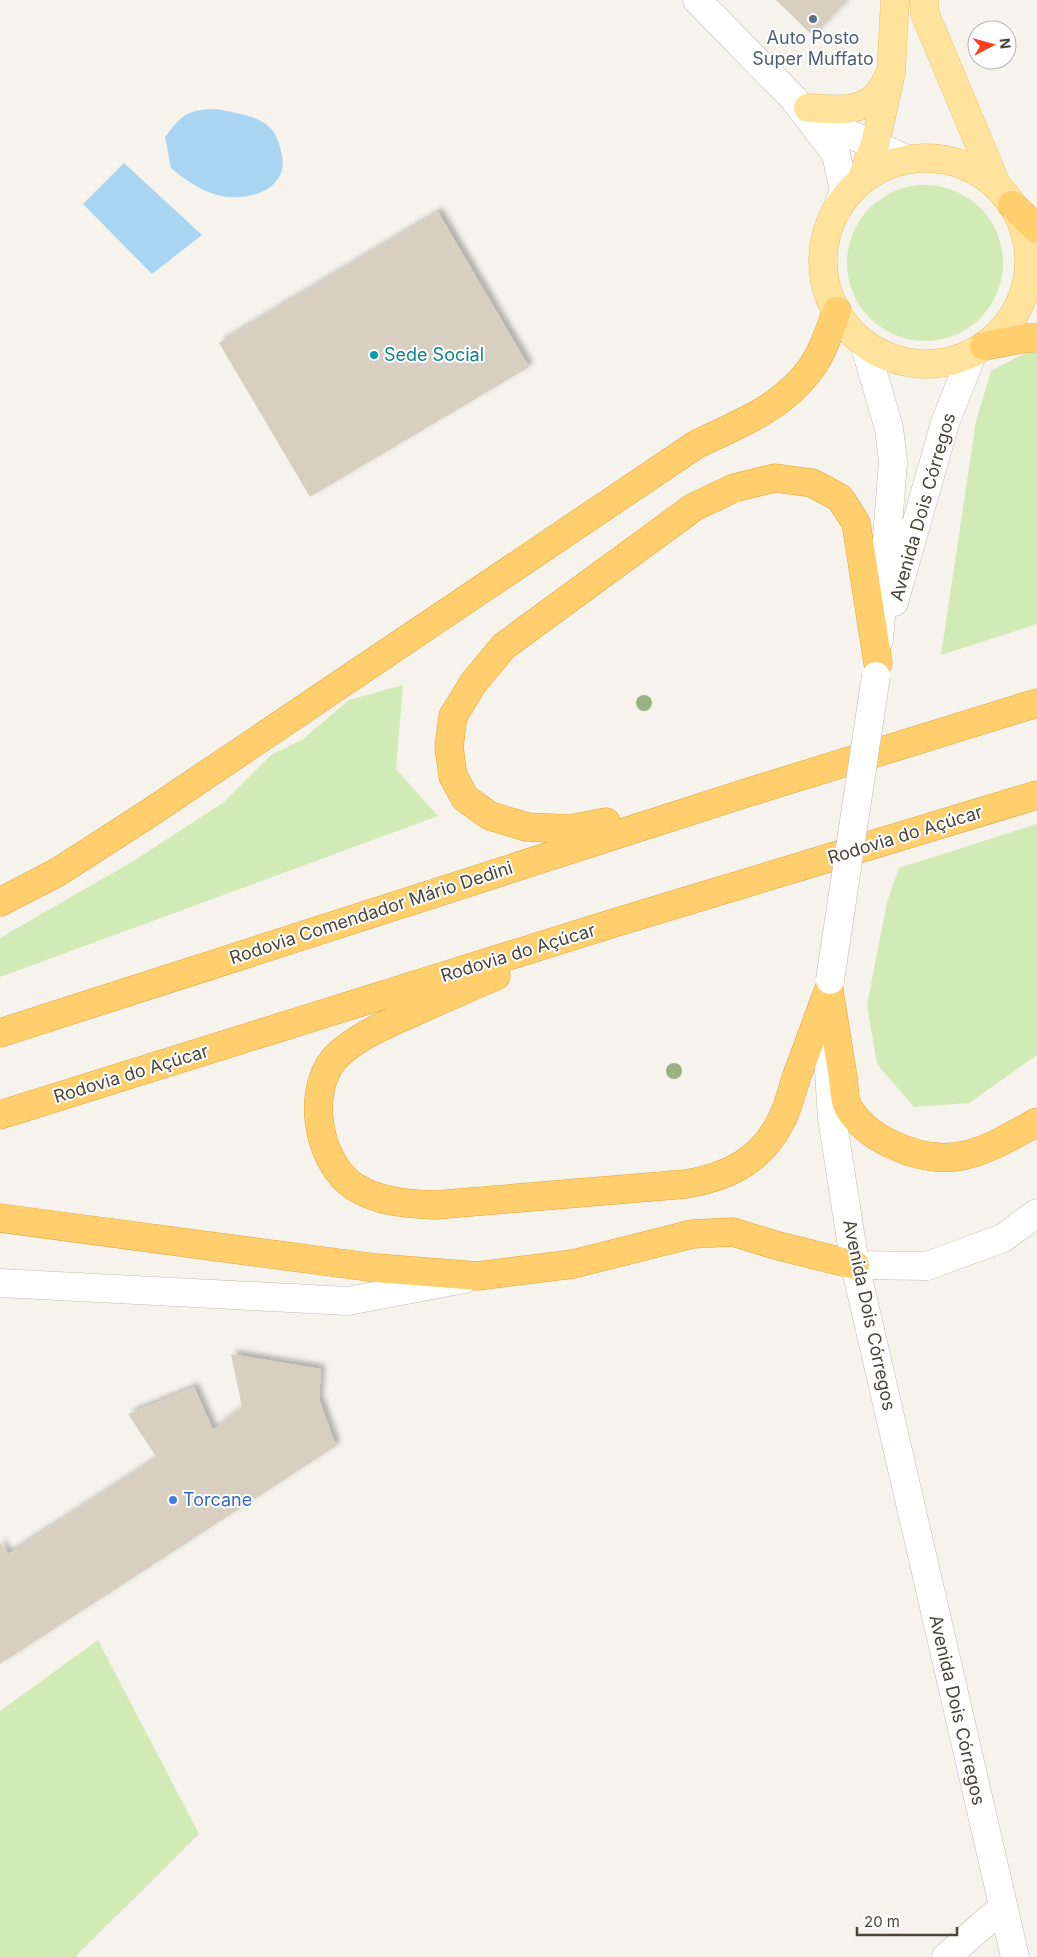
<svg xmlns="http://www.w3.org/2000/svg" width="1037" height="1957" viewBox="0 0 1037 1957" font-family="Inter,sans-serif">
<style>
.green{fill:#d2eab5}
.water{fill:#a9d4f2}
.building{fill:#d8cfc1;filter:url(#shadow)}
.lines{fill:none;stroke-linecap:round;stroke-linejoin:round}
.minor-casing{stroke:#c2bbae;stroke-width:29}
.major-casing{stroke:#e6c16a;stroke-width:29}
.highway-casing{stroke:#e0a43c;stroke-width:29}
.minor{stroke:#fff;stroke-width:28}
.major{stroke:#ffe39c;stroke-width:28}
.highway{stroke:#ffcf6e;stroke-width:28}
.minor-bridge-casing{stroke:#c2bbae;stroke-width:29;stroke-linecap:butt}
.minor-bridge{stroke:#fff;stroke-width:28}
.tree{fill:#97b381}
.service-dot{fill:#5c6f8a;stroke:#fff;stroke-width:2}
.culture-dot{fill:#0f9aa8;stroke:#fff;stroke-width:2}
.shop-dot{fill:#3f7fe0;stroke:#fff;stroke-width:2}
.labels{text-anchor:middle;stroke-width:4;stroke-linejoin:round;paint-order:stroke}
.service-label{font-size:18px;fill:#4e5e75;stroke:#fff}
.culture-label{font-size:18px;fill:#0d838f;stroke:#fff;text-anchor:start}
.street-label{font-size:18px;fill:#4b4439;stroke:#fff}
.shop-label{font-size:18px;fill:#366cbe;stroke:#fff;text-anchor:start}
</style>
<defs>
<filter id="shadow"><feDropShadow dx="4.5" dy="-4.5" stdDeviation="2.5" flood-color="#0004"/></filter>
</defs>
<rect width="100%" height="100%" fill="#f6f3ec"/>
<path class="green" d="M847 263a78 78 0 1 1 156 0a78 78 0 1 1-156 0Z
M1029,351L1037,353V624L941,655L976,421L991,371Z
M403,685L396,769L438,816L0,977V938L135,860L224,802L271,755L303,739L349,700Z
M1037,824V1055L969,1103L914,1107L877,1064L867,1005L887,902L899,868Z
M98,1640L199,1834L77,1955V1957H0V1711Z"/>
<path class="water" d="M216,109C231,112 255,115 267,125C275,131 279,142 281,151C292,190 247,203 217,195C199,190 184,179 171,168L165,137C183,114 186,110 216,109Z
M124,163L202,235L152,274L83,204Z"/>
<path class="building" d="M776,0H846L847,1L813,36Z
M438,212L529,367L310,497L219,343Z
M231,1354L321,1369L319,1399L336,1446L0,1664V1542L8,1554L157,1458L128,1414L194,1387L213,1430L242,1407Z"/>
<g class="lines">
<defs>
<path id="minor" d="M697,0L794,99L836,154L844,190L837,210
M810,109L849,134L907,159
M864,343L889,428L893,462L879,640
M894,602L945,423L973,352
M827,1039L832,1118L855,1265L1015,1957
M855,1265L927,1266L1003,1238L1037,1213
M0,1283L348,1301L464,1279
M946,1957L1003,1907"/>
<path id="major" d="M924,0L925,14L997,186
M808,108C830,109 859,114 876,96C881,91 885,83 888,77
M823 261a103 103 0 1 1 206 0a103 103 0 1 1-206 0Z
M861,181L875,144L891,73L895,0"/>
<path id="highway" d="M1012,205L1037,229
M984,346L1026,338H1037
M606,822L571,829L527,827L490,816L465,798L453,776L449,747L453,716L474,682L504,646L694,507L734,488L775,478L812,483L840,498L856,523L878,663
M0,902L58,872L154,810L697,444C739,424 780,409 809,371C823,353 829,331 837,311
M496,976C470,987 443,999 416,1011C390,1023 363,1033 340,1053C304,1084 316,1162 355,1187C379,1202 408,1204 435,1205L686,1184C728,1177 763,1160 782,1119C789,1105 792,1090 797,1075C808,1047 818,1018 829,989
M829,991C834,1020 838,1048 843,1077C844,1086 844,1099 848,1107C858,1124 874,1136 891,1144C951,1173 985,1151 1037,1122
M0,1033L743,794L1037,703
M0,1115L617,922L1037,795
M0,1218L376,1268L478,1276L573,1264L692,1234L733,1232L775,1245L855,1265"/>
</defs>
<use href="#minor" class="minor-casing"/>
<use href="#major" class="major-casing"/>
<use href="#highway" class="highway-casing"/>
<use href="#minor" class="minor"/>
<use href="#major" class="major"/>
<use href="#highway" class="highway"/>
<defs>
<path id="minor-bridge" d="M830,980L876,676"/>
</defs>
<use href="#minor-bridge" class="minor-bridge-casing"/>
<use href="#minor-bridge" class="minor-bridge"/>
</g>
<g class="tree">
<circle cx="644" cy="703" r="8"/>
<circle cx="674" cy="1071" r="8"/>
</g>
<circle class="service-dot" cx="813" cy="19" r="5"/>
<circle class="culture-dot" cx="374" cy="355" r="5"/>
<circle class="shop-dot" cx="173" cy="1500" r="5"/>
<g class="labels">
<g class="service-label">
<text x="813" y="44">Auto Posto<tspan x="813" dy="21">Super Muffato</tspan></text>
</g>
<g class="culture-label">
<text x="384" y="361">Sede Social</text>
</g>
<g class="street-label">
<text transform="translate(923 507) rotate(-74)" y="6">Avenida Dois Córregos</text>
<text transform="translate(905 835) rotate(-17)" y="6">Rodovia do Açúcar</text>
<text transform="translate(371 913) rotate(-18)" y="6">Rodovia Comendador Mário Dedini</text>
<text transform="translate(518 953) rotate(-17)" y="6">Rodovia do Açúcar</text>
<text transform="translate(131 1074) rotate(-17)" y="6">Rodovia do Açúcar</text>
<text transform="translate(869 1315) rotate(78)" y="6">Avenida Dois Córregos</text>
<text transform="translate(957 1710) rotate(77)" y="6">Avenida Dois Córregos</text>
</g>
<g class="shop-label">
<text x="183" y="1506">Torcane</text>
</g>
</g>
<g transform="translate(992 45) rotate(84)"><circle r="24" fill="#ffffff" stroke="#b7b4b0"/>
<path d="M0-4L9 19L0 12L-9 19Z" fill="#fc3f1d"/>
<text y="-8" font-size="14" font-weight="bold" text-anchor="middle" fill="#4b4439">N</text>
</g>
<path d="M857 1927v8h100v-8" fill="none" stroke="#4b4439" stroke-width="2.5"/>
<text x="864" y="1927" font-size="15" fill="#4b4439" stroke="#ffffff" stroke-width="4" paint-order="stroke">20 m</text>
</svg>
